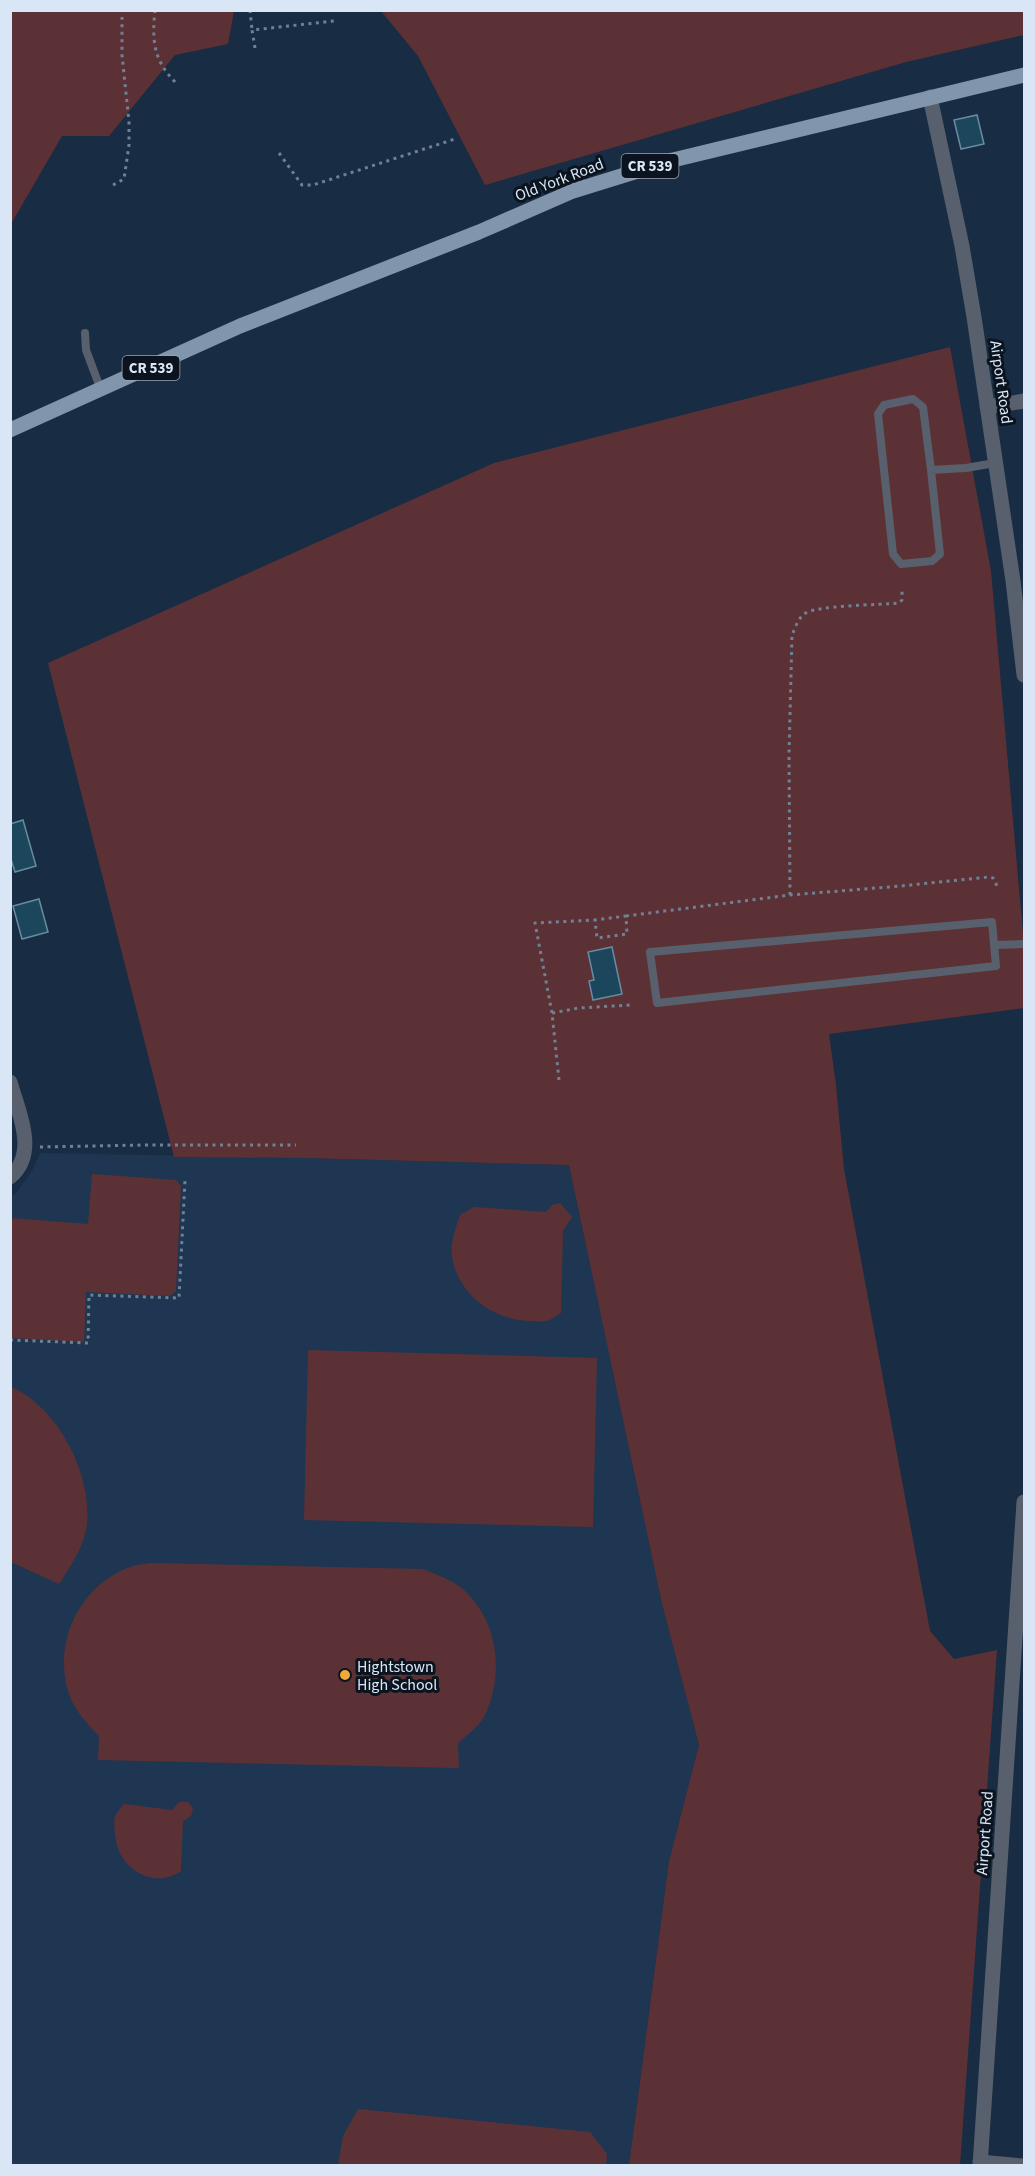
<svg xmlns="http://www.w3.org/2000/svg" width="1035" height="2176" viewBox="0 0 1035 2176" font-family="'Source Sans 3',sans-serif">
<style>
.built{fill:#1e3652}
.green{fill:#5c3136}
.building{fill:#1b465c;stroke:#698ca0;stroke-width:1.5}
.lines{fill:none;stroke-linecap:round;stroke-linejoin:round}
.path{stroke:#708194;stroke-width:3;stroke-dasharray:3 4.5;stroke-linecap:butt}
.service{stroke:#57606c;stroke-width:8}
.minor{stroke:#57606c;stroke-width:15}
.primary{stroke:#8195ad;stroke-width:15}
.poi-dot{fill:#eea83c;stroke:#0b141e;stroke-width:2}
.labels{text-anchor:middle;stroke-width:6;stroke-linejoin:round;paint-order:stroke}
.shield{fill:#0b141e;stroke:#9ba7b4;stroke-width:1.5}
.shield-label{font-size:15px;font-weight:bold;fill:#d9e6f5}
.street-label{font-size:16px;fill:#d9e6f5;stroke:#0b141e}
.poi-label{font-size:16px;fill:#d9e6f5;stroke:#0b141e;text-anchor:start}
</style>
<rect width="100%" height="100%" fill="#182c43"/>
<path class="built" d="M40,1153L305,1158L569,1165L662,1604L699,1745L669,1861L629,2165H11L10,1196L16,1193L33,1169Z"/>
<path class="green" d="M11,10H234V11L228,44L175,55L109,136H62L11,224Z
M1024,10V35L906,62L485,185L418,56L381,11Z
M950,347L991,571L1024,945V1008L829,1034L836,1085L844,1169L930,1631L954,1659L997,1650L960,2165H629L669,1861L699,1745L662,1604L569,1165L305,1158L174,1157L48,663L494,463Z
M92,1174L176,1180L181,1186L176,1291L170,1296L86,1292L84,1342L11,1338V1218L88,1224Z
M560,1203L572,1217L563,1231L561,1313C557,1315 553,1319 549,1320C544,1323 537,1321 531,1321C493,1320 458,1295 452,1256C450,1242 456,1227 460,1215L474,1207L546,1212L552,1205Z
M308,1350L597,1358L593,1527L304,1520Z
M11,1387C59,1407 95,1479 86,1530C82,1550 69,1568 59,1584L11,1562Z
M153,1563L423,1569C437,1575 456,1581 467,1593C499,1625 504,1677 484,1717C478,1727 467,1735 458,1743L459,1768L98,1760L99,1736C86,1723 73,1708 68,1691C53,1640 81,1585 130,1567C137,1564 146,1564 153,1563Z
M179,1802H188L193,1808L191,1816L183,1821L181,1871C177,1873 173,1876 168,1877C144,1884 119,1863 116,1840C115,1833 113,1823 115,1816C117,1812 121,1808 124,1804L172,1810Z
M358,2109L590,2132L607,2154L606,2165H338L343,2136Z"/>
<path class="building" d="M977,115L984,144L961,149L954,120Z
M23,820L36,866L15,872L10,856V824Z
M39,899L48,932L22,939L13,906Z
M612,947L622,994L593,1000L589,981L594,980L588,952Z"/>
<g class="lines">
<path class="path" d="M155,10C152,41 153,59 175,82
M250,10L252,30
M255,48L252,30L334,21
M279,153L302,185H313L455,139
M113,185L124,179L129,145V122L122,55V17
M790,895L789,754L792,635C795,628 798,619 804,614C815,605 881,605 899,603L902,600V589
M626,916L790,895L901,886L988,877L993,878L996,883L997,890
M552,1013L535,923L595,920L597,938L627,934L626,916L595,920
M559,1080L552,1013L579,1008L630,1005
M40,1147L144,1145H296
M10,1340L88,1343L89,1295L179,1298L185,1180"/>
<path class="service" d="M85,333L86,350L101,390
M931,470L923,407L913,399L884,405L878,414L893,554L901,564L932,561L940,554L931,470L966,468L995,463
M992,922L996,966L657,1003L650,952Z
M995,945L1024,944"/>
<path class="minor" d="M930,97L962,246L974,317L1013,581L1024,675
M987,407L1024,401
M10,1082C18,1111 39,1153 10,1177
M980,2162L1022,2166
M980,2166L1024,1502"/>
<path class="primary" d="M10,430L240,326L479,232L573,191L673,160L1024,75"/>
</g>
<circle class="poi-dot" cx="345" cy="1675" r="6"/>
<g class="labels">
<g class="shield">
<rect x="621.5" y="154" width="57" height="24" rx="4.5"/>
<rect x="122.5" y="356" width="57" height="24" rx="4.5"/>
</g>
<g class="shield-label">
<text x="650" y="171">CR 539</text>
<text x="151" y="373">CR 539</text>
</g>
<g class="street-label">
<text transform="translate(559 179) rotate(-21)" y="6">Old York Road</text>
<text transform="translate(1002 382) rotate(82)" y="6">Airport Road</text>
<text transform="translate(984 1833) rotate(-86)" y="6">Airport Road</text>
</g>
<g class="poi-label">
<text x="357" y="1672">Hightstown<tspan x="357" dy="18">High School</tspan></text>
</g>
</g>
<rect width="1035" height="2176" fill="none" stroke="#d9e6f5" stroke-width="24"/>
</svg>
